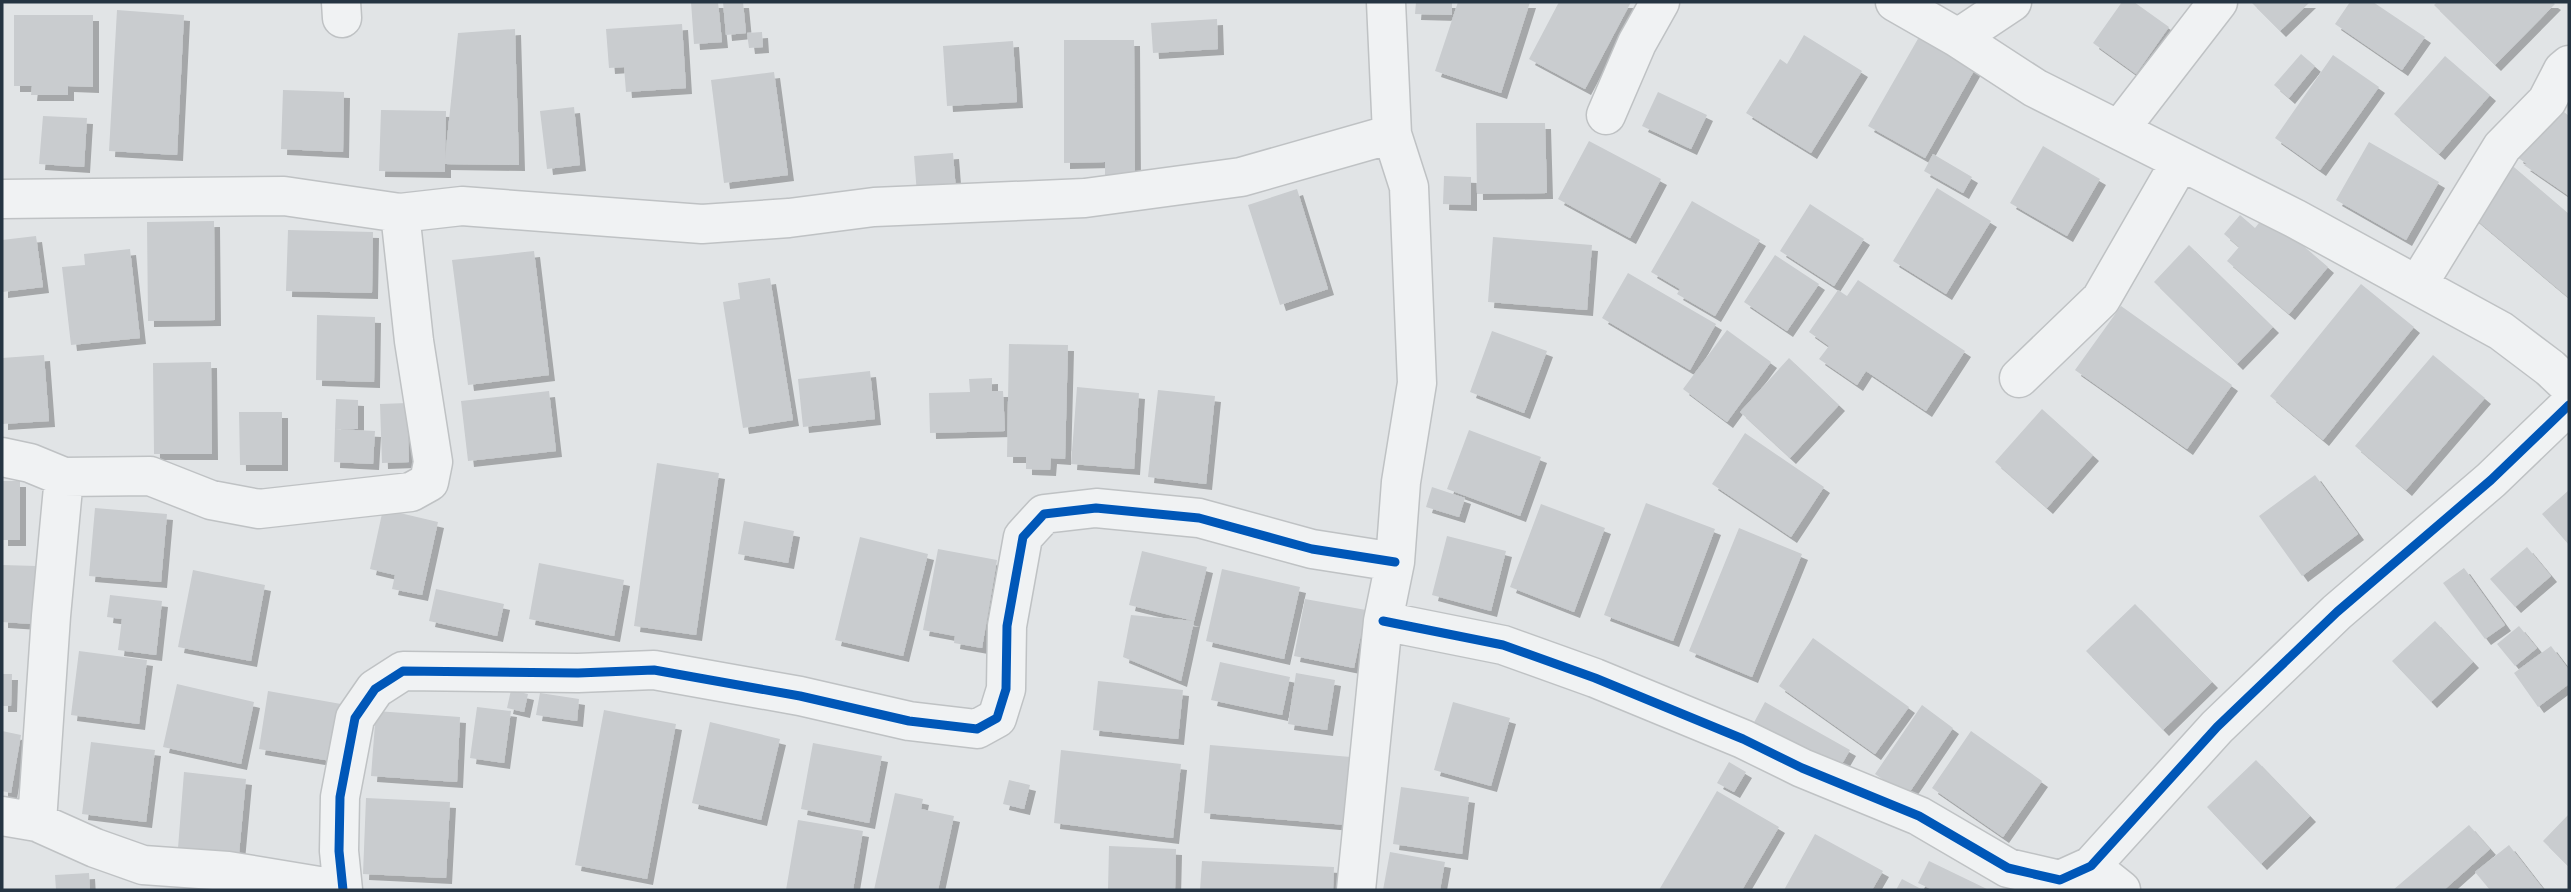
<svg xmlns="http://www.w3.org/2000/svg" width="2571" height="892" viewBox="0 0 2571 892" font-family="'Source Sans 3',sans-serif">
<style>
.building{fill:#c9cccf;filter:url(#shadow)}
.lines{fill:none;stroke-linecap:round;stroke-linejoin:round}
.minor-casing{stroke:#bfc2c4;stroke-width:41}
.minor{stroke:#f0f2f3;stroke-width:38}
.cycleway-casing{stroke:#eef3f7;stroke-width:13}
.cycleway{stroke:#0057b8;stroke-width:9}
</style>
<defs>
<filter id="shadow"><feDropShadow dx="6" dy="6" stdDeviation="0" flood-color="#0004"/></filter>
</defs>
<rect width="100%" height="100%" fill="#e1e4e6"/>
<path class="building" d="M691,2H718L722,42L694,44Z
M723,2H743L746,33L726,35Z
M1416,2H1452V15L1415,14Z
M1458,2H1530L1501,93L1435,71Z
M1559,2H1631L1585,89L1529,59Z
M2122,2H2134L2169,27L2136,74L2093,43Z
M2251,2H2310L2280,31Z
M2350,2H2373L2425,37L2402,70L2335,24Z
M2437,2H2552L2555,4L2495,65L2434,5Z
M117,10L184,15L177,155L109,151Z
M14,15H93V87L68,86V95H31L32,86H14Z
M1217,19L1218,49L1153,53L1151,23Z
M682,24L686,88L626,92L624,67L609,68L606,29Z
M515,29L519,165L445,164V172L379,171L381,110L446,111L445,159L458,33Z
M762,32L763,47L749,48L747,33Z
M1804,35L1862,71L1811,153L1746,113L1780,59L1787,64Z
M1919,37L1975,69L1925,158L1868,126Z
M1064,40H1134L1135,177L1105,178V162L1064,163Z
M1013,41L1017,102L947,106L943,46Z
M2301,54L2315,66L2289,98L2274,85Z
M2333,55L2379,87L2320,170L2275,138Z
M2445,56L2490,95L2439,154L2394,114Z
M774,72L788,175L724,183L711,80Z
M283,90L344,92L343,152L281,149Z
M1658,92L1707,115L1691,149L1642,126Z
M574,107L580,165L547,169L540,111Z
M2559,108L2569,116V196L2524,165L2527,164L2517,157Z
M43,116L87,118L84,167L39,164Z
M1476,123H1545L1547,193L1477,194Z
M1589,141L1661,179L1630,238L1558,199Z
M2369,142L2439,182L2406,240L2336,200Z
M2043,146L2100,179L2067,236L2010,203Z
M953,153L956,191L917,194L914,156Z
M1933,154L1972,177L1963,193L1924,171Z
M2508,162L2569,214V298L2467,212Z
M1444,176L1471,177V205L1443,204Z
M1937,188L1991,221L1946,294L1893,261Z
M1297,189L1328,289L1280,305L1248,205Z
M1692,201L1760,240L1715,316L1677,294L1680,289L1651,272Z
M1810,204L1864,239L1834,286L1780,251Z
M2266,214L2328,267L2289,314L2227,261L2239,247L2224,234L2240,215L2255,228Z
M214,221L215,320L148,321L147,222Z
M288,230L373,232L372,293L286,291Z
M36,236L43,287L2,292V240Z
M1493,237L1592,245L1587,310L1488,302Z
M2189,245L2273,327L2237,364L2154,282Z
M130,249L140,338L71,345L62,267L85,265L84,254Z
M534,251L549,375L468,385L452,260Z
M1775,255L1819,284L1787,331L1744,302Z
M1628,273L1716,324L1690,370L1602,318Z
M770,278L793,420L743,428L723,302L740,299L738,283Z
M1858,280L1965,351L1926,411L1866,371L1857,385L1819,359L1829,346L1809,332L1838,290L1847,296Z
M2361,284L2414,327L2323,440L2270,396Z
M2121,306L2232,385L2187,449L2075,370Z
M317,315L375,317L374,382L316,380Z
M1727,330L1771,362L1727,422L1683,389Z
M1492,331L1547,351L1524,413L1470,392Z
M1009,344L1068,345L1065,459L1051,458L1050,470L1026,469V457H1007Z
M44,355L49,421L2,424V358Z
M2433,355L2485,398L2406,490L2355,446Z
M1789,358L1839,405L1790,458L1740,412Z
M211,362L212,454H154L153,363Z
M870,371L875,419L803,427L798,379Z
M992,378V391H1003L1005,431L930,433L929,393L970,392L969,379Z
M1077,387L1139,393L1134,469L1071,464Z
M1158,390L1215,396L1206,484L1148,477Z
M549,391L556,451L468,461L461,401Z
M336,399L358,400V429H335Z
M407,403L409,462L382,463L380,404Z
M2042,409L2093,455L2047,508L1995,462Z
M239,412H282V465H240Z
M335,429L375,431L373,464L334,462Z
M1469,430L1541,457L1520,516L1447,489Z
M1745,433L1824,487L1791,537L1712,484Z
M657,463L719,473L696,635L634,626Z
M2315,475L2358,534L2302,576L2259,516Z
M2,481H20V540H2Z
M1432,487L1465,498L1459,517L1426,507Z
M2569,490V545L2542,514Z
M1646,503L1715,529L1673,641L1604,615Z
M1541,504L1605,528L1574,612L1510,587Z
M95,508L167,514L161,582L89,576Z
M383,509L438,522L422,595L392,589L395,575L370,569Z
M744,521L794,531L788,563L738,554Z
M1739,528L1802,554L1752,677L1689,651Z
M1447,536L1506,551L1491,611L1432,595Z
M860,537L928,554L903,656L835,640Z
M2527,547L2551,576L2515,607L2490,579Z
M938,549L997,560L982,648L954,643L955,636L923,630Z
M1142,551L1207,567L1194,621L1129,605Z
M539,563L624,580L614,636L529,619Z
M2,565L37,566L33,624L2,622Z
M2464,568L2505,625L2485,639L2443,583Z
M1222,569L1300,587L1284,659L1206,641Z
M193,570L265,585L251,661L178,647Z
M436,589L504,604L497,636L429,621Z
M110,595L162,601L156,655L118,650L122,619L107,617Z
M1305,599L1366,610L1354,668L1294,656Z
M2135,604L2212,682L2163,730L2086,651Z
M1131,615L1194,621L1181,681L1123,657Z
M2435,621L2473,662L2431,702L2392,661Z
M2519,626L2537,648L2515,666L2497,644Z
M1813,638L1909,707L1875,754L1779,686Z
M2551,646L2569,670V684L2538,707L2514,673Z
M79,651L147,660L139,724L71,715Z
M1220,662L1290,677L1282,715L1211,700Z
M1296,673L1335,680L1327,730L1288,724Z
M2,674H12L11,706H2Z
M1098,681L1183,690L1178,739L1093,730Z
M177,684L254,702L241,764L163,747Z
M511,690L528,694L524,712L507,708Z
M268,691L341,704L331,761L259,749Z
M540,693L579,699L577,721L536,715Z
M1453,702L1510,718L1491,786L1434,770Z
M1765,702L1850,750L1835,776L1751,728Z
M1922,705L1953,728L1907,796L1875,774Z
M477,707L511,711L504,763L470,758Z
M604,710L676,724L647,879L575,865Z
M376,711L460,717L457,782L371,776Z
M710,722L780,739L761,820L692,803Z
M2,731L21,735L11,793L2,791Z
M1971,731L2042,781L2003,837L1932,788Z
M91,742L155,750L146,822L82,814Z
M813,743L882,756L869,823L801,809Z
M1210,745L1351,757L1346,825L1204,813Z
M1061,750L1181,764L1173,838L1054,823Z
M2256,760L2310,816L2261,864L2207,807Z
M1729,762L1746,772L1734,792L1717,783Z
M184,772L246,779L239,854L178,848Z
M1009,780L1030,785L1024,809L1003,804Z
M1401,787L1469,797L1462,854L1393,844Z
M1717,791L1779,827L1742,890H1659Z
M895,793L923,799L921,809L954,816L938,890H874Z
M366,798L450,802L446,878L363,874Z
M2569,814V867L2543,841Z
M798,820L863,831L853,890H786Z
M2469,825L2490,849L2444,890H2393Z
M1815,834L1883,871L1872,890H1784Z
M2509,845L2544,890H2490L2475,872Z
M1109,846L1176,849L1175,890H1108Z
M1390,852L1445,862L1440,890H1383Z
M1202,861L1334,867L1333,890H1200Z
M1929,861L1989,890H1933L1918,883Z
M89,873L90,890H56L55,875Z
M1902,879L1923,890H1896Z"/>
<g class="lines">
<defs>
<path id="minor" d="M341,2L342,18
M1895,2L1958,38L2035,88L2294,218L2501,331L2550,368L2569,386
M1958,38L2012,2
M1606,115L1637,43L1660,2
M2119,130L2218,2
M2,199L284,196L400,213L462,206L702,224L789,218L874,207L1085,198L1241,177L1392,134
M2418,284L2502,147L2547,101L2563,70L2569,65
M2019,378L2101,299L2180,162
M2,457L30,463L64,477L150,476L211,500L259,509L411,492L429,482L433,462L414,341L400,213
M1383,621L1503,645L1595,678L1743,739L1802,768L1919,816L2008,868L2060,880L2091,866L2217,727L2337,612L2491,480L2569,405
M2,816L37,822L95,848L143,865L228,871L343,890
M37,822L51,616L64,477
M2091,866L2121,890
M343,890L339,851L340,797L355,718L375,689L403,671L578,673L654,670L800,696L909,721L977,729L997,718L1006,689L1007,626L1023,537L1044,514L1096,508L1199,518L1312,549L1395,562
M1356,890L1383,621L1395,562L1401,482L1417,383L1409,187L1392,134L1386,2"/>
</defs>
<use href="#minor" class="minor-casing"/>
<use href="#minor" class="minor"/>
<defs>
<path id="cycleway" d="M1383,621L1503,645L1595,678L1743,739L1802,768L1919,816L2008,868L2060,880L2091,866L2217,727L2337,612L2491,480L2569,405
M343,890L339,851L340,797L355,718L375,689L403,671L578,673L654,670L800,696L909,721L977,729L997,718L1006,689L1007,626L1023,537L1044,514L1096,508L1199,518L1312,549L1395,562"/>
</defs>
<use href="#cycleway" class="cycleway-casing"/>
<use href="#cycleway" class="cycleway"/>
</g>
<rect width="2571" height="892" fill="none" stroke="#253442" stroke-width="7"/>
</svg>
